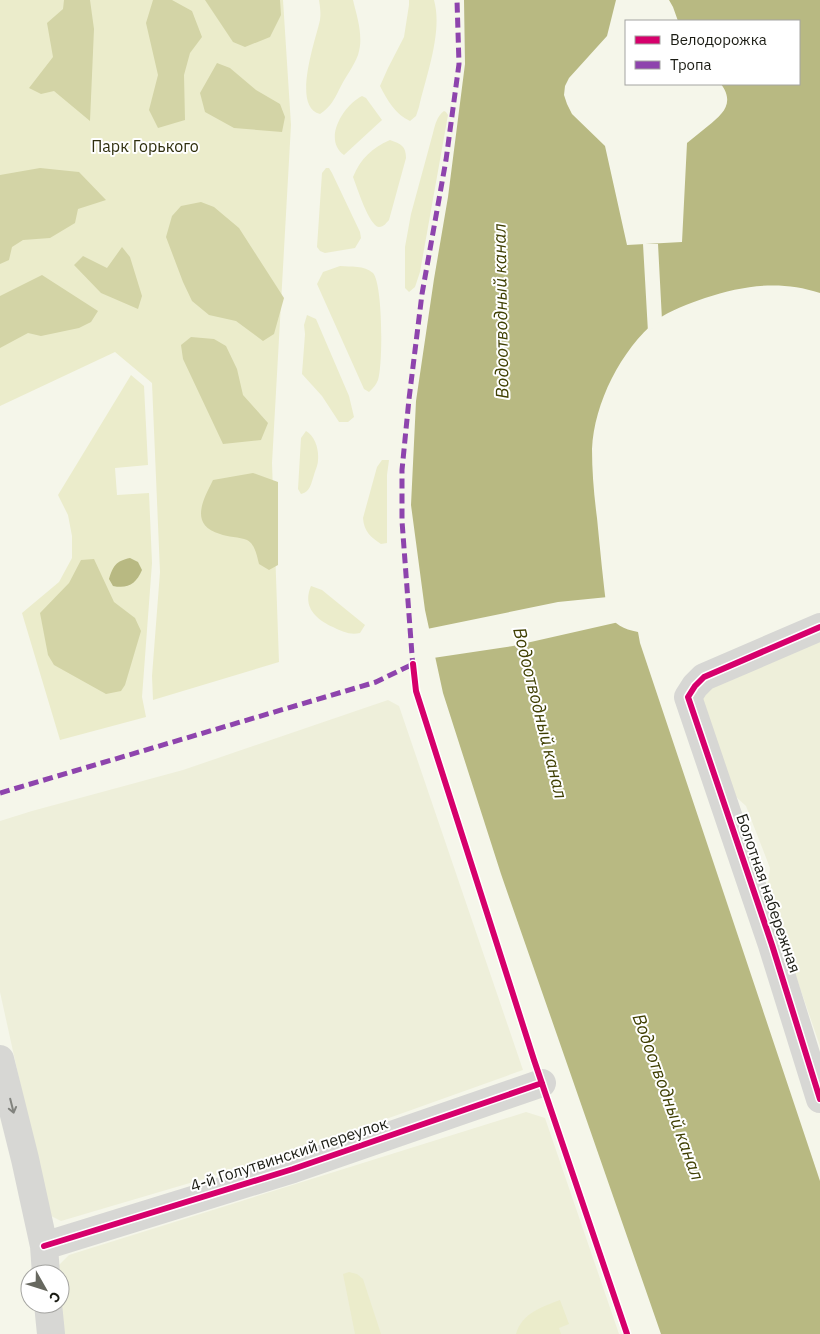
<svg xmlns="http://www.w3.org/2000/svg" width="820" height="1334" viewBox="0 0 820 1334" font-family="'IBM Plex Sans',sans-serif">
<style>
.built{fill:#eeefda}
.green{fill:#ebeccb}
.forest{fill:#d3d4a6}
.water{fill:#b8b982}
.pier{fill:#f5f6ea}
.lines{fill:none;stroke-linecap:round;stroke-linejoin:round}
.minor{stroke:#d7d7d4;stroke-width:28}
.quiet{stroke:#8e44ad;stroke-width:5;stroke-dasharray:10 5;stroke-linecap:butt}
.cycleway-casing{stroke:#fff;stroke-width:9}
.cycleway{stroke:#d6006c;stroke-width:6}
.oneway{stroke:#82837e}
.labels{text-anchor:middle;stroke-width:4;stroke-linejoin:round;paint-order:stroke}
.park-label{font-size:16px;fill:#2f2f0e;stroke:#fff}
.street-label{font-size:16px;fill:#1b1c14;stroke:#fff}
.water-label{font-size:18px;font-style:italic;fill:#3f3f02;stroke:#fff}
</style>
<rect width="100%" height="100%" fill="#f5f6ea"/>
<path class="built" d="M820,639V1046L767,892L770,868L746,806L734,795L698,691Z
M388,700L399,706L523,1070L288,1154L61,1221L49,1215L0,992V821L32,811L183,770Z
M526,1112L545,1118L619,1334H64L60,1289V1274H59L58,1266L69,1255Z"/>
<path class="green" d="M0,0H283L291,125L272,463L279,662L153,700L152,676L160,572L152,383L115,352L0,406Z
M319,0H353C357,17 364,37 358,55C354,66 346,76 341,86C335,98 331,107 320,114C291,107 316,39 320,20C321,13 320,6 319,0Z
M409,0H434C443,32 426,76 419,107L416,116L410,121C396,115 387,100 380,86L388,68L404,37L409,5Z
M362,96L366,98L382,120L344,155C322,139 344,105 362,96Z
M444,111L446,112L448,115L420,272L415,287L409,292L405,288V247L411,214L433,133C435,125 437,116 444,111Z
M390,140C401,144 406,146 406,158L389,220C386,223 384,227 379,227C369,226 357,187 353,177C361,158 372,148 390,140Z
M326,168H329L332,173L360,232L361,238L355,248L325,253L320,251L317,247L322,173Z
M340,266C351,267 364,265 373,273C383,284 383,365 378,380C376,385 373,388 369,392L364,389L317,284L323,272Z
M307,315L316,319L349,396L354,417L348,422H339L322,396L302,374L305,334L304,325Z
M131,375L144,386L148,465L115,468L117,495L149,493L152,563L142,697L146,717L60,740L22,613L59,582L72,558V536L68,515L58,495Z
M306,431C315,436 319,449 318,460C318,465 315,471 314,475C311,484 310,492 301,494L298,489L301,438Z
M382,460H389L387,475V543L381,544C371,537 364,532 363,518L377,467Z
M311,586L322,590L365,625L360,633C350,635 343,632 333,627C316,619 302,607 311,586Z
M349,1272L357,1274L363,1279L381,1334H355L343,1274Z
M560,1300L569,1324L559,1328L561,1334H516C522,1313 542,1307 560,1300Z"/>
<path class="forest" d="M64,0H90L94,29L90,121L54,91L41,94L29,88L53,57L47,23L63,9Z
M153,0H172L192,11L202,37L190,53L184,75L185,120L158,128L149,110L158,75L146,23Z
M205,0H280L281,15L270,37L245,47L233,42Z
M217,63L230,68L256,90L280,104L285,117L282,132L234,128L205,112L200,93Z
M40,168L79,172L106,200L78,209L75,223L50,238L23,240L12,247L9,260L0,264V175Z
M201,202L214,207L239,228L284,298L274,334L263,341L236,321L209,315L192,301L183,282L166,237L172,216L181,206Z
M122,247L130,257L142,296L138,309L101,293L74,265L83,256L107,268Z
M42,275L98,311L91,322L79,328L41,336L28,333L0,348V296Z
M191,337L214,339L226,346L237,369L243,395L268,423L261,440L223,444L183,359L181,345Z
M253,473L278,482V565L269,570L259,564C257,556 255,544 247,540C240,537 227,537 220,534C189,525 203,500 213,480Z
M94,559L114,602L135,618L141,631L125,685L121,691L106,694L54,665L48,655L40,613L69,583L81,560Z"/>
<path class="water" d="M464,0H616L607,36L569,78L565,86L564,95L567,104L572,114L605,146L627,245L682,242L687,143C694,137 701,132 708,126C723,114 735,103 721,84H799V21H678L673,7L669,0H820V293C781,280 744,285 705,298C691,303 668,311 657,320C621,350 594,403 592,449C592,472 594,495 597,518C600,549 603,580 607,612C615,625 623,629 638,632L640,643L820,1181V1334H661L501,874L443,693L425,610L411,505L416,401L434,279L448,197L465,64Z
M130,558L138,562L142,570C136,584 128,589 113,586L109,579C113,566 116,561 130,558Z"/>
<path class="pier" d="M643,244H658L662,320L648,332Z
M608,597L610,611L614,618L619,622L513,646L433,658L427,629L558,602Z"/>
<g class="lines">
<path class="minor" d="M820,627L704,677L695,686L688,697L772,945L820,1099
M0,1059L25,1159L44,1246L46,1274
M44,1246L293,1169L542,1083
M48,1304L51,1334"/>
<path class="quiet" d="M413,668L402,521V470L409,399L422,294L446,160L459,64L457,0
M0,793L376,682L413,664"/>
<defs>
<path id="cycleway" d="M820,627L704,677L695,686L688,697L772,945L820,1099
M413,664L416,691L534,1060L627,1334
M44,1246L293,1169L542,1083"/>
</defs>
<use href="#cycleway" class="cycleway-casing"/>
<use href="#cycleway" class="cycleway"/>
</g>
<defs><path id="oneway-shaft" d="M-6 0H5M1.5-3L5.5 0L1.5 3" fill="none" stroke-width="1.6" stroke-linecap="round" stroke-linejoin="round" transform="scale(1.25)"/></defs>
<use class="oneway" href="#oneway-shaft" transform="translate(12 1106) rotate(76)"/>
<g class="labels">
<g class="park-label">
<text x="145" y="152">Парк Горького</text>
</g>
<g class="street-label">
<text transform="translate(769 893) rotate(71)" y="6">Болотная набережная</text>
<text transform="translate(289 1154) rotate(-18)" y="6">4-й Голутвинский переулок</text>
</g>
<g class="water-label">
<text transform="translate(501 311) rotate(-91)" y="6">Водоотводный канал</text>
<text transform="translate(540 713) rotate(76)" y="6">Водоотводный канал</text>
<text transform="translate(668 1097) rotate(70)" y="6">Водоотводный канал</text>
</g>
</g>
<rect x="625" y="20" width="175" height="65" fill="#ffffff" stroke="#a4a4a1"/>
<rect x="635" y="36" width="25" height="8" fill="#d6006c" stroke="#a4a4a1"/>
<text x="670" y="45" font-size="15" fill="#1b1c14">Велодорожка</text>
<rect x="635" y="61" width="25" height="8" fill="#8e44ad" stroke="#a4a4a1"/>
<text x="670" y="70" font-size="15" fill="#1b1c14">Тропа</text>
<g transform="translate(45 1289) rotate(129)"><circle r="24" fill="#ffffff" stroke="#a4a4a1"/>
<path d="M0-4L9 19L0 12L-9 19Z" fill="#67685f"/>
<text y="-8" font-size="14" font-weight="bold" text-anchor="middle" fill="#1b1c14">С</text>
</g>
</svg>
